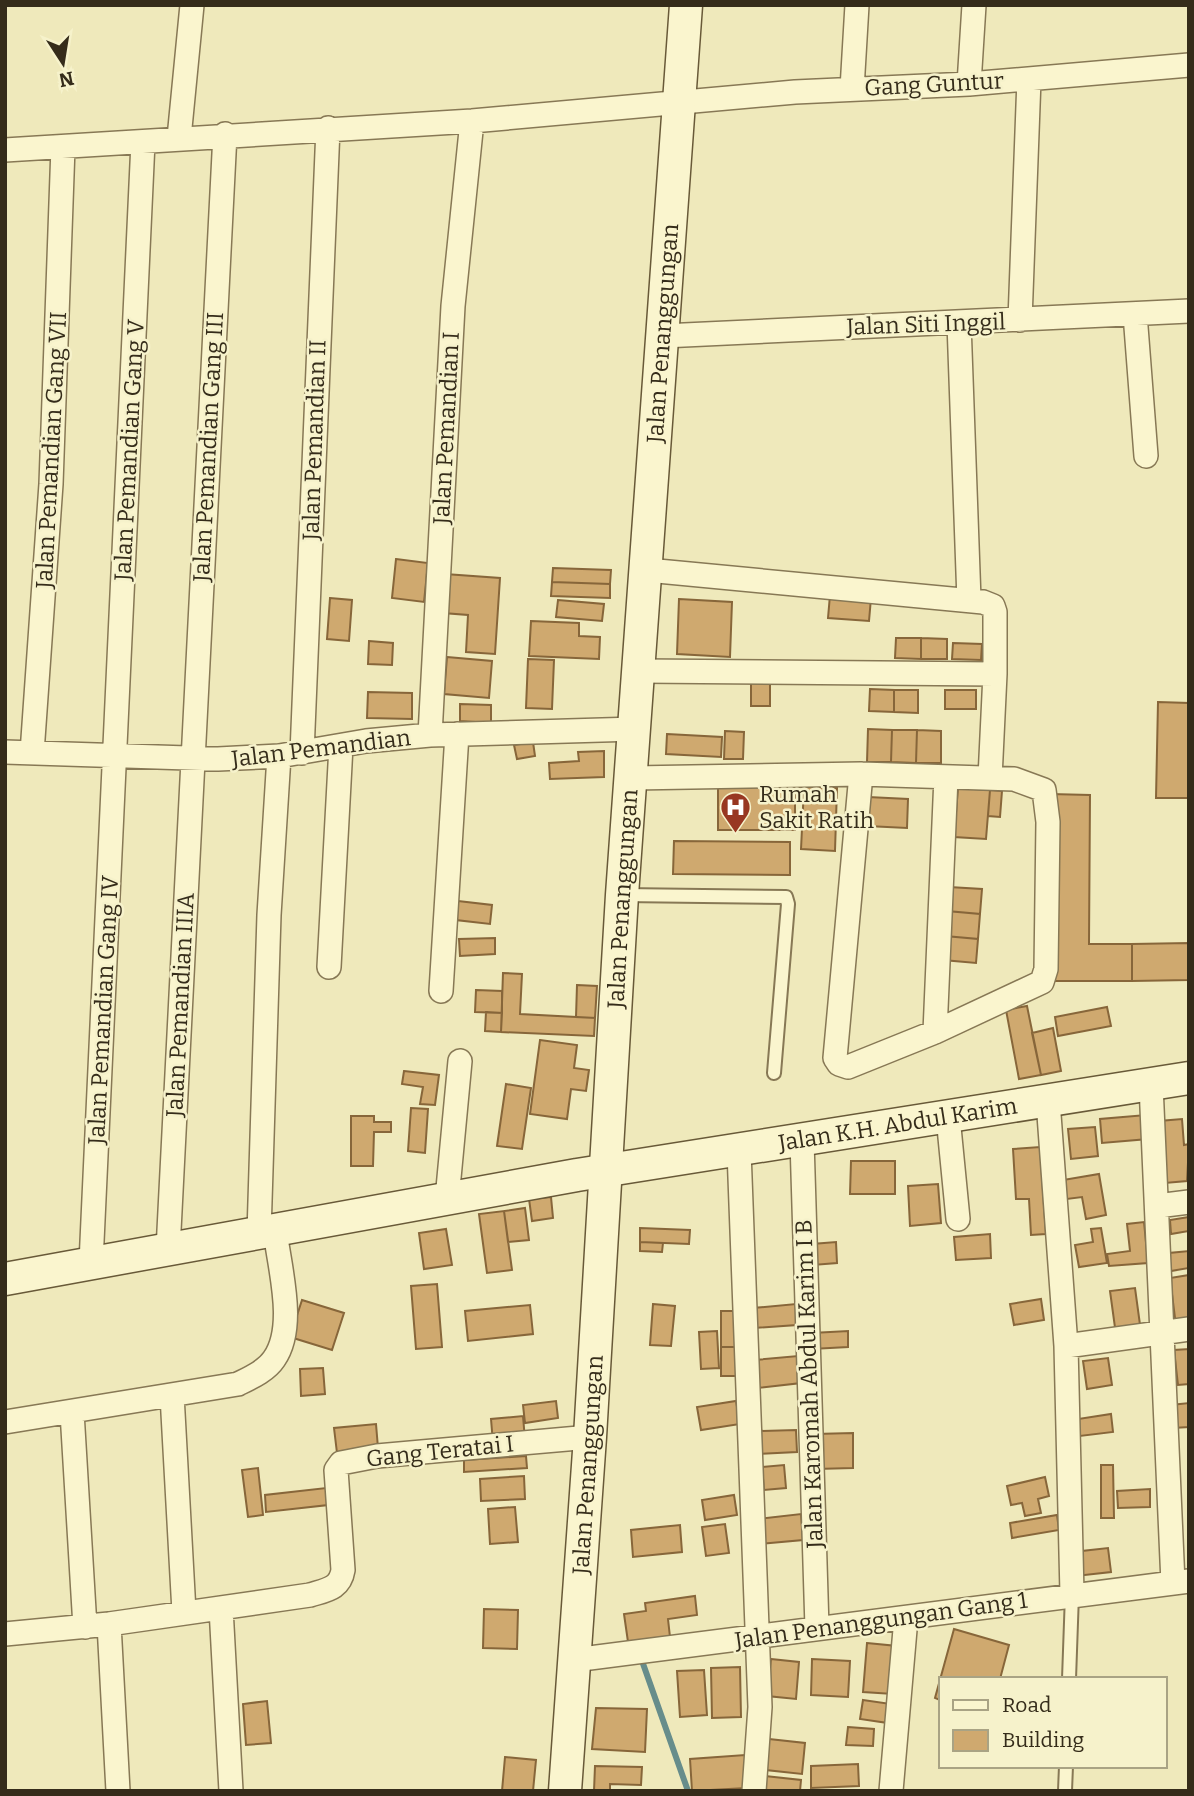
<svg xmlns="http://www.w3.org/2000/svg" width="1194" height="1796" viewBox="0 0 1194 1796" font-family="Bitter,serif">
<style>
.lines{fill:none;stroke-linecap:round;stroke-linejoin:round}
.stream{stroke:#678d8b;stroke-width:6}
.building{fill:#cfa96f;stroke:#87663a;stroke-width:2}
.lane-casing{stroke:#877855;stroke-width:16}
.street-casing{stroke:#877855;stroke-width:26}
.secondary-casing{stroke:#685938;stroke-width:35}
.lane{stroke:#faf5ce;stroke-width:12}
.street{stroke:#faf5ce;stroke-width:23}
.secondary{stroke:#faf5ce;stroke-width:32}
.labels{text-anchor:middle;stroke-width:5;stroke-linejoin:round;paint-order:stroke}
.street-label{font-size:23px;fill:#352c1a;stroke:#f6f2cb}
.poi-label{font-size:23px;fill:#352c1a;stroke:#f6f2cb;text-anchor:start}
</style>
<rect width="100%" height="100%" fill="#efe9bb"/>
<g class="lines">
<path class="stream" d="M641,1658L688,1791"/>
</g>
<path class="building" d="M396,559L428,563L424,602L392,598Z
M553,568L611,570L610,584L552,582Z
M445,574L500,578L495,654L466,652L468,615L443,613Z
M552,582L610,584V598L551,596Z
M830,595L871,598L869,621L828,618Z
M330,598L352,600L349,641L327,639Z
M679,599L732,602L730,657L677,654Z
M558,600L604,604L602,621L556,617Z
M531,621L579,623V636L600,637L599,659L529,656Z
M896,638H921V659L895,658Z
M921,638L947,639V659H921Z
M369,641L393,643L392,665L368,664Z
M953,643L982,644L981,660L952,659Z
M447,657L492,661L489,698L444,694Z
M528,659L554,660L552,709L526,708Z
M751,681L770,682V706H751Z
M870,689L894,690V712L869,711Z
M894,690H918V713L894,712Z
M945,690H976V709H945Z
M368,692L412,693V719L367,718Z
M1158,702L1189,703V798H1156Z
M460,704L491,705V723L460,721Z
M868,729L892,730L891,762H867Z
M892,730H917L916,763L891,762Z
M917,730L941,731V763H916Z
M725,731L744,732L743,759H724Z
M667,734L722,737L721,757L666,754Z
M533,742L535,756L517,759L514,745Z
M604,751V777L550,779L549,763L579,761L578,752Z
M718,785H795V830H718Z
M804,787L837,788L835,851L801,849Z
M958,788L990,790L986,839L954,837Z
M990,790L1002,791L1000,817L988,816Z
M1050,794L1090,795L1089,944H1132V981H1049Z
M868,797L908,799L907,828L867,826Z
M674,841L790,842V875L673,874Z
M949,887L982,889L980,914L947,911Z
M458,901L492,905L490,924L456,920Z
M947,911L980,914L978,939L945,936Z
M945,936L978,939L976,963L943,960Z
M495,938V954L460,956L459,939Z
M1189,943V980L1132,981V944Z
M503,973L522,974L520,1014L595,1018L594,1036L501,1032Z
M577,985L597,986L595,1018L576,1017Z
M476,990L502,991V1013L475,1012Z
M1027,1006L1041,1075L1019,1079L1006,1010Z
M1107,1007L1111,1026L1058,1036L1055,1017Z
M486,1012L502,1013L501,1032L485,1031Z
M1053,1028L1061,1071L1041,1075L1032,1033Z
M540,1040L577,1045L574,1068L589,1070L586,1091L571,1089L567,1119L530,1114Z
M404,1071L439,1075L435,1105L420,1104L423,1087L402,1084Z
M506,1084L531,1088L522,1149L497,1146Z
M411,1108L428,1109L425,1153L408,1151Z
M1146,1115L1148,1139L1102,1143L1100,1119Z
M351,1116H374V1122H391V1132H374L373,1166H351Z
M1182,1119L1184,1145L1189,1144L1187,1181L1165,1183L1159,1121Z
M1095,1127L1098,1156L1071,1159L1068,1129Z
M1040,1147L1046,1234L1031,1235L1029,1199H1016L1013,1149Z
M851,1161H895V1194H850Z
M1099,1174L1106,1215L1086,1219L1082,1197L1067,1199L1063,1180Z
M938,1184L941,1223L910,1226L908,1186Z
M551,1197L553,1218L532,1221L529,1199Z
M525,1208L529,1240L508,1242L504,1211Z
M504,1211L512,1270L487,1273L479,1214Z
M1189,1217V1231L1171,1234L1170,1220Z
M1144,1222L1148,1263L1109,1266L1107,1254L1130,1251L1127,1224Z
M640,1228L690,1230L689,1244L640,1242Z
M1101,1228L1107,1263L1079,1267L1075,1245L1093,1242L1091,1229Z
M446,1229L452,1265L424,1269L419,1233Z
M990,1234L991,1258L956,1260L954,1237Z
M640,1242L663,1243L662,1252L640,1251Z
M836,1242L837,1263L813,1265L812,1244Z
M1189,1251V1268L1171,1271L1169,1253Z
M1189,1275V1324L1176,1326L1170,1278Z
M437,1284L442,1347L416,1349L411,1286Z
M1135,1288L1141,1332L1116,1335L1110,1291Z
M1041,1299L1044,1320L1014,1325L1010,1304Z
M302,1300L344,1313L332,1350L290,1337Z
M653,1304L675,1306L671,1346L650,1345Z
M796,1304L797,1325L754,1328L753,1308Z
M530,1305L533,1334L468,1341L465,1311Z
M721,1311H739V1347H721Z
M717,1331L719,1368L701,1369L699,1332Z
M848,1331V1347L812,1349V1333Z
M721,1347H739L738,1376H721Z
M1189,1349V1384L1178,1385L1174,1350Z
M798,1356L801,1383L758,1388L755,1360Z
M1108,1358L1112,1385L1087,1389L1083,1361Z
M323,1368L325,1394L301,1396L300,1369Z
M556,1401L558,1418L525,1423L523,1405Z
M736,1401L740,1424L701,1430L697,1407Z
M1189,1403V1427L1173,1428L1171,1405Z
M1111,1414L1113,1432L1080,1436L1078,1419Z
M523,1416L525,1440L493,1443L491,1419Z
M376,1424L378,1448L337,1453L334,1428Z
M796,1430L797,1452L759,1454L758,1431Z
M853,1433V1468L816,1469L815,1434Z
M526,1456L527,1468L464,1472V1460Z
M784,1465L786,1488L764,1490L762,1467Z
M1101,1465H1113L1114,1518H1101Z
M258,1468L263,1515L248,1517L242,1470Z
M524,1476L525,1499L481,1501L480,1479Z
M1045,1477L1049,1496L1038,1499L1041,1513L1025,1516L1022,1503L1011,1505L1007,1486Z
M326,1488L328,1505L266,1512L265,1495Z
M1150,1489V1507L1118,1508L1117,1491Z
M734,1495L737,1515L705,1520L702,1500Z
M515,1507L518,1542L490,1544L488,1509Z
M801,1514L803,1540L760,1544L758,1519Z
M1057,1515L1059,1530L1012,1538L1010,1523Z
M725,1524L729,1553L706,1556L702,1527Z
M680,1525L682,1552L633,1557L631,1530Z
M1108,1548L1111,1572L1076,1576L1073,1552Z
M695,1596L697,1615L668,1619L670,1637L628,1642L624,1614L646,1611L645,1603Z
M484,1609L518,1610L517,1649L483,1648Z
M954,1629L1009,1645L1000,1679H940V1700L935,1698Z
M867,1643L897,1646L893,1694L863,1692Z
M771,1659L799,1662L796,1699L767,1696Z
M812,1659L850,1661L848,1697L811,1695Z
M740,1667L741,1717L712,1718L711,1668Z
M704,1670L707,1715L680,1717L677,1671Z
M863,1700L891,1704L888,1723L860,1719Z
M267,1701L271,1743L246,1745L243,1704Z
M596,1708L647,1709L645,1752L592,1749Z
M848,1727L874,1729L873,1746L846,1745Z
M769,1739L805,1743L802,1774L766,1770Z
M745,1755L747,1788L692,1791L690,1759Z
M505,1757L536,1760L533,1791H502Z
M858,1764L859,1786L811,1788V1766Z
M595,1766L642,1767L641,1785L610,1784V1791H594Z
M765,1776L801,1780L800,1791H763Z"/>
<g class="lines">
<defs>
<path id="lane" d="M622,895L786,897L788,904L774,1073
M1069,1679L1072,1594
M1065,1791L1066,1766"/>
<path id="street" d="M969,84L974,5
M852,89L857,5
M179,138L192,5
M5,150L472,121L795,92L969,84L1189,65
M1135,314L1146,456
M1020,320L1029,79
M959,323L969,600
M663,336L1189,311
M647,570L983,602L993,606L995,612V674
M640,671L995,674L990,778
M430,735L453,306L472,121
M5,752L218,759L279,756L366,741L430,735L636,729
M32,753L51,484L63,147
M302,753L328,128
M633,778L861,774L1014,779L1044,790L1048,822L1046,969L1042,982L935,1032L848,1067L839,1064L835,1058L861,774
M329,967L341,746
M441,991L457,734
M935,1032L946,777
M1151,1085L1173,1583
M1048,1101L1066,1346L1072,1594
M948,1117L958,1219
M802,1141L817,1628
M739,1151L760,1707L754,1791
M447,1199L460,1061
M1157,1206L1189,1202
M259,1233L269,915L279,756
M168,1250L225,134
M91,1263L143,142
M1066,1346L1189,1329
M172,1395L184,1612
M72,1412L85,1627
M5,1422L238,1384C250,1378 266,1371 274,1359C297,1326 279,1267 275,1230
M221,1608L231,1791
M109,1624L118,1791
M5,1634L109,1624L310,1595C326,1590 340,1589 343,1570L336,1470L341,1463L377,1456L590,1437
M574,1660L1189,1581
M891,1791L906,1618"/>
<g id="secondary">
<path id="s1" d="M5,1279L577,1175L1189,1078"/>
<path id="s2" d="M565,1791L590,1437L622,895L686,5"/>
</g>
</defs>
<use href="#lane" class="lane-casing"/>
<use href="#street" class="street-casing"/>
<use href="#secondary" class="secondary-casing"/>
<use href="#lane" class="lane"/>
<use href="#street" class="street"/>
<use href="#secondary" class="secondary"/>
</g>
<defs>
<symbol id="hospital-pin" viewBox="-11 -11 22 30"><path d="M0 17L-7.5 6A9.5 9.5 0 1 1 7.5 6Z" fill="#983722" stroke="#f6f2cb"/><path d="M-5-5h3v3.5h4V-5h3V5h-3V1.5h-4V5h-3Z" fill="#fff"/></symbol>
</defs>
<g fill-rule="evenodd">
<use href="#hospital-pin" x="718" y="790" width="35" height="47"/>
</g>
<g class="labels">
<g class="street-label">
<text transform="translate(934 84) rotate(-3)" y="8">Gang Guntur</text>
<text transform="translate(926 324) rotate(-2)" y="8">Jalan Siti Inggil</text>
<text dy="8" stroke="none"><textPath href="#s2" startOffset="1461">Jalan Penanggungan</textPath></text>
<text transform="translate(446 428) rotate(-87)" y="8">Jalan Pemandian I</text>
<text transform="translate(314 440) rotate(-88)" y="8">Jalan Pemandian II</text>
<text transform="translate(208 447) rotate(-87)" y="8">Jalan Pemandian Gang III</text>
<text transform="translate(51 450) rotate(-87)" y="8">Jalan Pemandian Gang VII</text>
<text transform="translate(129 450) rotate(-87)" y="8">Jalan Pemandian Gang V</text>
<text transform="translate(321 748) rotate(-7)" y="8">Jalan Pemandian</text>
<text dy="8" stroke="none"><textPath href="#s2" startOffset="894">Jalan Penanggungan</textPath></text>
<text transform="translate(180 1005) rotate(-87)" y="8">Jalan Pemandian IIIA</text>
<text transform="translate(103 1010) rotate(-87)" y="8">Jalan Pemandian Gang IV</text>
<text dy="8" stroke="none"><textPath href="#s1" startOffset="906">Jalan K.H. Abdul Karim</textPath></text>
<text transform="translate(809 1384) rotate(-92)" y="8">Jalan Karomah Abdul Karim I B</text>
<text transform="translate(440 1451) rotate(-6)" y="8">Gang Teratai I</text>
<text dy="8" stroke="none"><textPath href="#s2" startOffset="327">Jalan Penanggungan</textPath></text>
<text transform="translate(881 1620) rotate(-8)" y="8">Jalan Penanggungan Gang 1</text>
</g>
<g class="poi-label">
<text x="759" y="802">Rumah<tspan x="759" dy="26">Sakit Ratih</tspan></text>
</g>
</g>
<rect width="1194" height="1796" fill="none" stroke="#352c1a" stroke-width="14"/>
<rect x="939" y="1677" width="228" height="91" fill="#f6f2cb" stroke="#a9a384" stroke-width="2"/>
<rect x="953" y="1700" width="35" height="10" fill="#faf5ce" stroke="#a9a384" stroke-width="2"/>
<text x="1002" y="1712" font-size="21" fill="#352c1a">Road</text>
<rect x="953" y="1730" width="35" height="21" fill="#cfa96f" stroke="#a9a384" stroke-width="2"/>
<text x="1002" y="1747" font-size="21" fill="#352c1a">Building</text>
<g transform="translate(63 63) rotate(168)" stroke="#f6f2cb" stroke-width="5" paint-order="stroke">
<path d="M0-5L12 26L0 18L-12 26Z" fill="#352c1a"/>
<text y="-10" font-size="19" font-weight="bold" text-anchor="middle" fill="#352c1a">N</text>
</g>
</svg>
